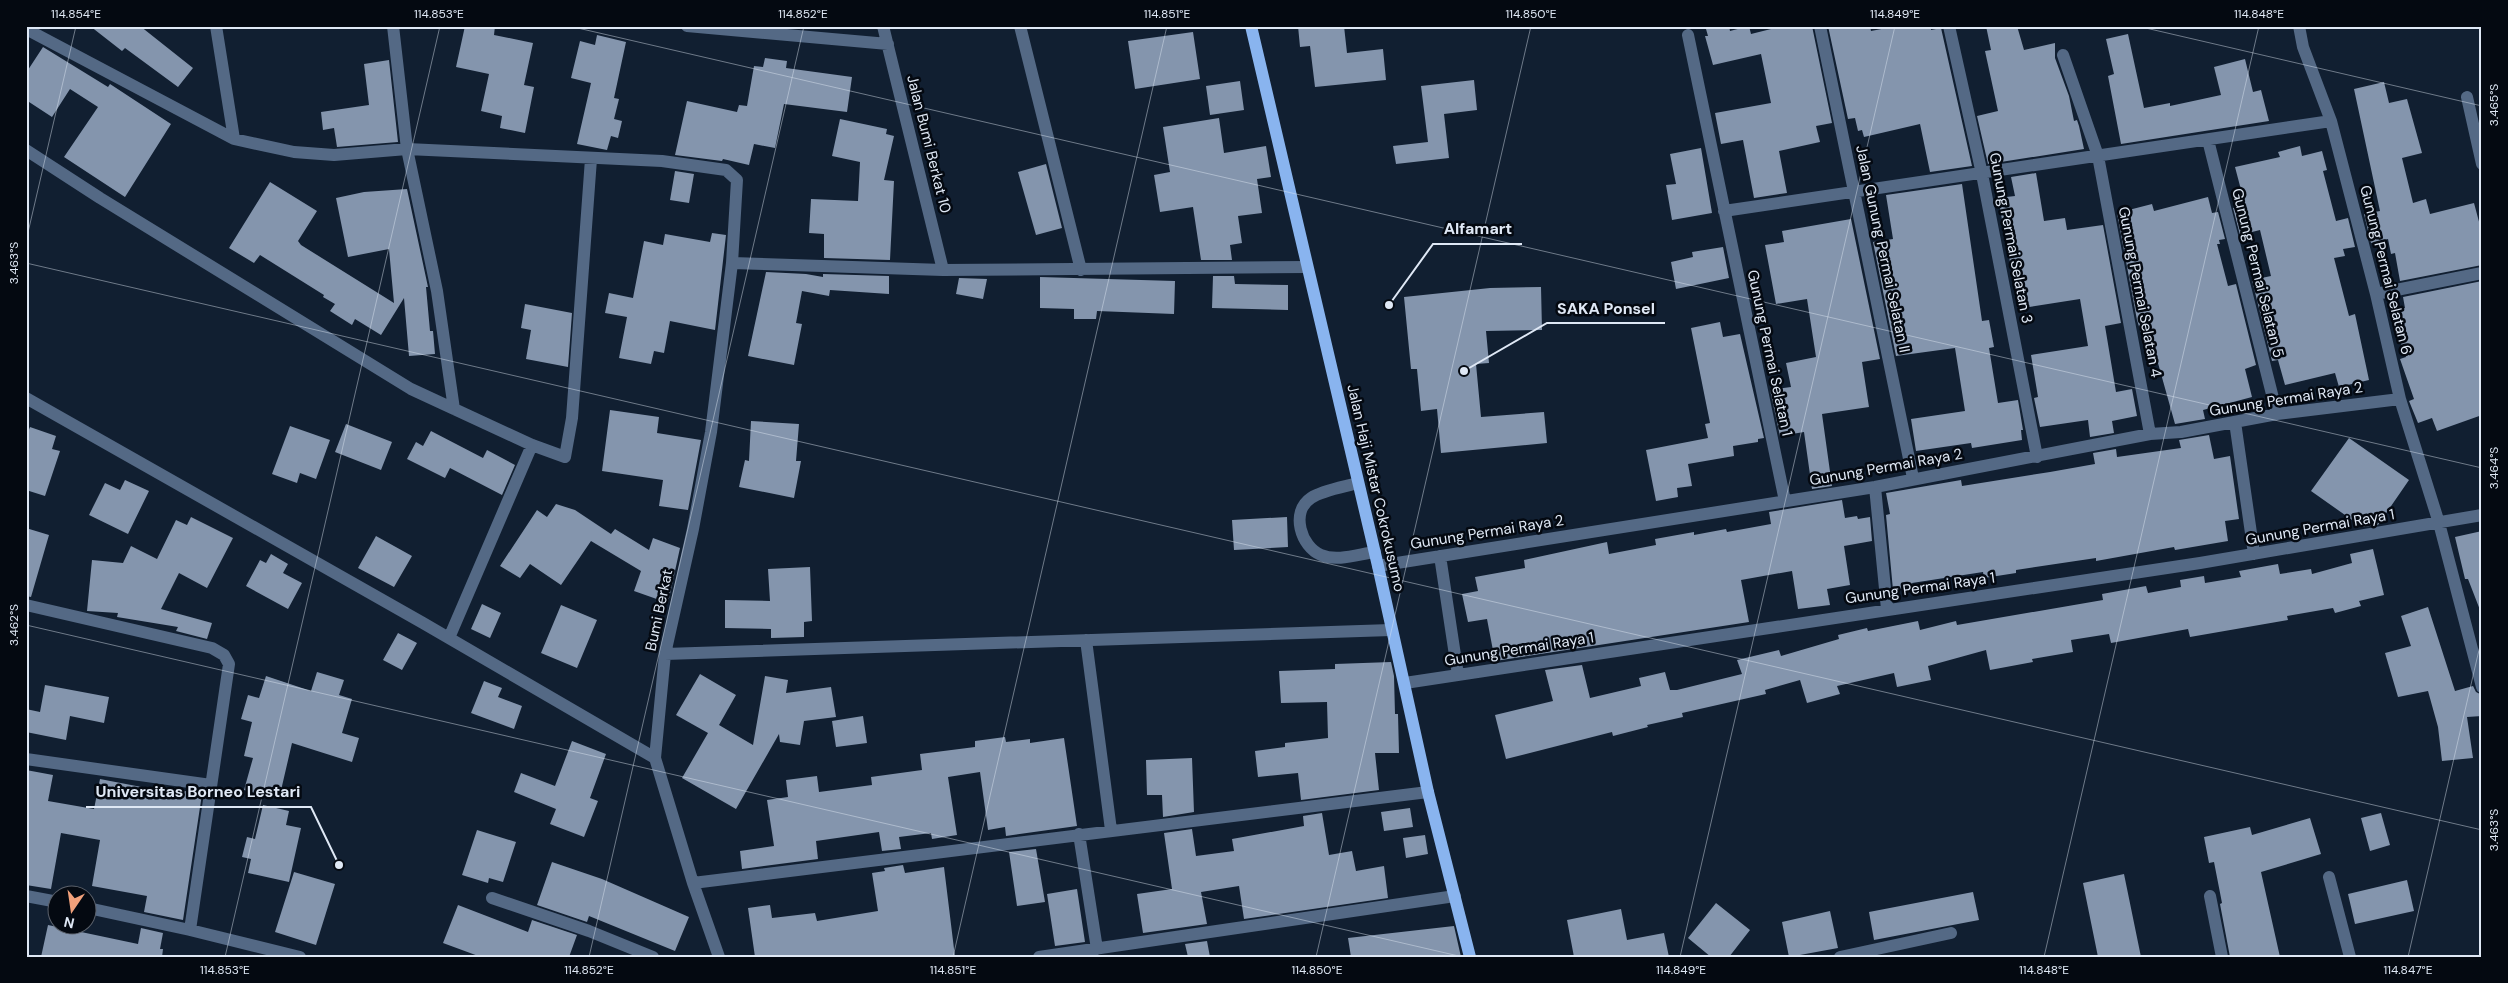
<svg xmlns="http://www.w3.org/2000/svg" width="2508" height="983" viewBox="0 0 2508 983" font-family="'DM Sans',sans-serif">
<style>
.building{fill:#8495ad}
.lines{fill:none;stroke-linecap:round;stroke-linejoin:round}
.minor{stroke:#546985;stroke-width:12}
.major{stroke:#89b4ef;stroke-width:12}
.ticks{fill:none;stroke:#dfe8f5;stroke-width:1;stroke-opacity:0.45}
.labels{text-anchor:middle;stroke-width:5;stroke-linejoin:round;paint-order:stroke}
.street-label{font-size:15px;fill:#dfe8f5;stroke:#040911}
.leader{fill:none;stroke:#dfe8f5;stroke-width:2}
.callout-dot{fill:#dfe8f5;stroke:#040911;stroke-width:2}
.callout-label{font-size:16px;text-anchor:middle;font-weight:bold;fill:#dfe8f5;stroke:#040911;stroke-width:5;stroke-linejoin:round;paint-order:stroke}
.neatline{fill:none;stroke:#dfe8f5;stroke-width:2}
.ticks-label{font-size:12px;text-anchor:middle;fill:#dfe8f5}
</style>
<rect width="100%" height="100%" fill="#111f31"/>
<path class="building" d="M90,26H140L193,68L178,87L125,48L122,51Z
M465,26H495L494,35L533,43L524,85L534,87L525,133L500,128L502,116L481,111L489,74L456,67Z
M1298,26H1344L1347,53L1383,49L1386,80L1315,87L1310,46L1300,47Z
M1717,26H1729L1730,31L1749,26L1751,34L1783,26H1812L1832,123L1816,126L1820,142L1779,151L1787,193L1754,198L1743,140L1721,144L1715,113L1771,103L1761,54L1713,65L1705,36H1708L1706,29Z
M1828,26H1870L1871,31L1897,26H1931V30L1941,28L1972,166L1930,172L1920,124L1864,137L1862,130L1858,131L1855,118L1848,119Z
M1986,26H2017L2024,50L2055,43V58L2069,96L2074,121L2077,120L2079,126L2084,149L1988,164L1977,116L1998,111L1985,51L1991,50Z
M1193,32L1200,79L1135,89L1128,41Z
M2128,34L2144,108L2170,103V106L2221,95L2214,67L2245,59L2253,92L2261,90L2269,121L2121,144L2108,76L2114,74L2106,39Z
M597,35L626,42L614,98L619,99L614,119L622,121L618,138L611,136L607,150L577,144L591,83L571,78L580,41L595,45Z
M43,47L108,87L110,84L171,124L125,197L64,157L98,107L70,89L52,117L26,100V73Z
M765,58L787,61L786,68L852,77L847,112L784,104L775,148L754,144L749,165L723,159L722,161L675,155L687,101L737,112L739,105L747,106L754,66L763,67Z
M389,60L398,142L337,147L334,128L323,130L321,112L369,105L364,64Z
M1474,80L1477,110L1444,114L1449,158L1396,164L1393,146L1428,142L1421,86Z
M1240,81L1244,110L1210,115L1206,86Z
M2384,82L2389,103L2407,99L2422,153L2402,158L2413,203L2426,199L2430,214L2474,203L2482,233V265L2400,281L2395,253L2391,254L2388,239L2371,243L2364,214L2380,211L2354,89Z
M1219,118L1224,153L1266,146L1271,177L1257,179L1262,213L1238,216L1242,243L1230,245L1232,260H1201L1193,207L1160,212L1154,175L1170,172L1163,127Z
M840,119L887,129L886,134L894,136L884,180L894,181L890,260L824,258V234L809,233L811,199L858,201L860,162L832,156Z
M2300,146L2302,156L2322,151L2327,170L2323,171L2336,221L2348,218L2355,247L2343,249L2345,256L2334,258L2349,316L2355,314L2369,380L2339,387L2335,373L2285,385L2278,360L2272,361L2252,280L2271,276L2260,230L2240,235L2233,208L2245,205L2235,167L2280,157L2278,152Z
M1701,148L1712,213L1672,220L1666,185L1676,184L1670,154Z
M1046,164L1062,228L1036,235L1018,172Z
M675,171L694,174L689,203L670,200Z
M2036,173L2044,221L2065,218L2067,230L2103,225L2121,323L2105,326L2116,392L2132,389L2137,416L2112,421L2114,433L2090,437L2088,420L2040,427L2034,398L2038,397L2031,355L2088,346L2080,299L2023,308L2015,262H2010L1998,198L2015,196L2011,177Z
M270,182L317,211L298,241L301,245L394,303L389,249L348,257L336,198L364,192L407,189L428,287H426L430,331H433L435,354L409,356L404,298L381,335L355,319L352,325L330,311L335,304L323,297L324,295L260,255L254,263L229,248Z
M1962,184L1982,321L1989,320L1994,347L1989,348L1998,403L2018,400L2023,430H2021L2022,440L1972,448L1971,443L1916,451L1911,419L1965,411L1955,348L1896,356L1873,242L1893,239L1886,195Z
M2208,197L2212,213L2218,212L2225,239L2219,240L2220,244H2217L2228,286L2236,284L2256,365L2245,369L2252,397L2203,410L2205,419L2175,424L2151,338L2143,339L2137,320L2117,213L2152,204L2154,211Z
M1851,219L1880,359L1862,362L1869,407L1822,414L1832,486L1812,489L1804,432L1780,436L1770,390L1791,387L1786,363L1816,357L1807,299L1776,304L1765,245L1784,242L1782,231Z
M712,233L726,235L715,330L670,321L664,353L654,351L651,364L619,358L627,317L605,313L609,293L633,298L644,241L663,245L665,234L710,242Z
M1723,247L1729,278L1676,289L1671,262L1693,257L1692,252Z
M766,272L806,274L823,277V274L889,276V294L830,290L829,296L802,291L796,323L802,324L794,365L748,356Z
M1213,276H1234L1235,284L1288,285V310L1212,308Z
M1040,277L1175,281L1174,314L1097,311L1096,319H1074V309L1040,308Z
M959,278L987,279L983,299L956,294Z
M2482,281V415L2437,431L2432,418L2418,423L2409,401L2414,399L2400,359L2406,357L2390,313L2405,308L2403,297Z
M1541,287L1542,330L1486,331L1489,363L1476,364L1481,417L1544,412L1547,443L1441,453L1437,409L1421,411L1417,369H1411L1404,297L1490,288Z
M525,304L572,313L568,367L526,359L531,330L521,328Z
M1720,322L1723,337L1740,334L1764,438L1758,439V442L1733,446L1734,456L1688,464L1692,486L1677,488L1678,497L1656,501L1646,450L1708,438L1705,424L1710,423L1691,328Z
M610,410L659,417L657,433L701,440L688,510L659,506L663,480L602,471Z
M751,421L799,424L796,461H801L794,498L739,487L745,460L749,461Z
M346,424L392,442L381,470L335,452Z
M290,426L330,440L316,479L300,473L297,483L272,474Z
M30,427L56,436L52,449L60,451L45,496L26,490V437Z
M431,431L483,458L487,450L515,465L502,495L450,468L445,478L407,459L416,442L423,446Z
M2209,435L2214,459L2230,456L2239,519L2225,521L2228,541L2175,550L2174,547L2096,561V558L2016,570V573L1984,578L1983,572L1912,583L1913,587L1893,590L1886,515L1890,514L1886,493L1961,480L1962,486L2050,472L2095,464L2093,453L2116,449L2117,457L2181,448L2179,440Z
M2349,438L2409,480L2378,525L2362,527L2311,491Z
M125,480L149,491L128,534L89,515L105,483L120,490Z
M1842,500L1845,518L1857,516L1858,519L1870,517L1872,541L1844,546L1850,585L1827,589L1830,605L1798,609L1792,571L1741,580L1749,622L1495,661L1487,619L1468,622L1462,594L1478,591L1475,577L1525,568L1524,560L1607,542L1609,554L1656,545L1655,539L1694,532V535L1726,529L1727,532L1771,524L1769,512Z
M556,504L575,510L611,534L615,529L649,550L653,538L680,548L668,603L634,591L641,571L591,541L561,585L530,564L520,578L500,566L537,510L547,517Z
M191,517L233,538L207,588L179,573L161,609L212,623L207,639L176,631L178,627L117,617L118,613L87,611L92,560L123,563L131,546L157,559L176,520L187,525Z
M1287,517L1288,547L1234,550L1232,520Z
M26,528L49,535L31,597L26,596Z
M2482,531V609L2480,610L2468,579H2465L2455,537Z
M376,536L412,556L394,587L358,568Z
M2373,549L2384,595L2359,601L2361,606L2335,613L2333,608L2287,616L2288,620L2190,637L2188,629L2111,643L2109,634L2071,640L2073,652L2032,659L2033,662L1990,670L1986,650L1928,666L1931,680L1897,687L1894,673L1837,686L1840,694L1807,703L1800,680L1765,690L1766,694L1682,713L1683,717L1647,725L1648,727L1613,736L1612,732L1506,759L1495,715L1553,701L1545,670L1582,665L1590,698L1641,686L1639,678L1665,672L1670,690H1677L1742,674L1737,660L1779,650L1781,656L1839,639L1838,635L1867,628L1868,631L1918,621L1920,630L1956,621L1957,625L2103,600L2102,594L2146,586L2148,593L2181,587L2180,580L2204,576L2205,583L2241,577L2239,571L2278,564L2280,574L2311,569L2312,574L2352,563L2350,554Z
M271,554L288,564L283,573L302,583L288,609L246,586L260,560L266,563Z
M810,567L812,621L804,622V637L771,638V629L725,628V600L770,601L768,569Z
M482,604L501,613L490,638L471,629Z
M561,605L597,620L577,668L541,653Z
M2428,607L2455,691L2473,686L2476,692L2482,695V716L2467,717L2473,758L2442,761L2438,727L2428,691L2398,697L2385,653L2411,646L2401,616Z
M398,633L417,643L402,670L383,660Z
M1391,662L1394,676L1395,714H1398L1399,753H1375L1379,790L1301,800L1298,773L1258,777L1255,751L1285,747V743L1328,738L1327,702L1281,703L1279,671L1335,669V664Z
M317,672L344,680L339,695L352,699L342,733L359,738L352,762L292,743L279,799L244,790L253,758L244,756L252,722L241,719L248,695L259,698L266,676L311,691Z
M700,674L736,695L719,725L753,745L765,676L788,680L786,693L831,687L836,717L804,721L800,745L780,742L779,734L736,809L682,778L708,733L676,715Z
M484,681L502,688L498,697L522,706L514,729L471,713Z
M45,685L109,697L104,723L70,716L66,740L26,732V709L40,712Z
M863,716L867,743L836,747L832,721Z
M1005,737L1006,742L1030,739V743L1064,738L1077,826L1006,836L1005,827L988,830L980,772L948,777L957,835L932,839L931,833L899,837L901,849L882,851L879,832L816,841L818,859L742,869L740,851L774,846L767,800L788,797L786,780L817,776L819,792L872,785L871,777L922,770L920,754L975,747V741Z
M572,741L606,754L590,798L598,801L584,837L550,824L556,809L514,792L521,773L555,786Z
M1192,758L1194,812L1163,817L1162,795H1147L1146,760Z
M26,770L53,775L48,801L94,809L100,779L157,790V786L202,794L183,920L144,912L147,896L92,886L100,840L61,833L51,889L26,885Z
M263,805L289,811L286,825L301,828L289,882L248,873L251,859L242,857L247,837L255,839Z
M1410,808L1413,827L1384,831L1381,812Z
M1322,813L1329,855L1352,851L1356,871L1384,866L1388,898L1244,919L1239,886L1201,892L1207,924L1143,933L1137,894L1172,889L1164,833L1192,829L1196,856L1234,851L1232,839L1304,826L1303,816Z
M2381,813L2390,845L2370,851L2361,818Z
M2310,818L2321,854L2261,872L2280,957H2230L2220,904L2222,903L2214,862L2209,863L2204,837L2250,827L2252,835Z
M477,830L516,842L503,882L489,878L488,883L462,875Z
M1425,835L1428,854L1406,858L1403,838Z
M1036,849L1045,902L1017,906L1009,852Z
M552,862L602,879L689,917L675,951L589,916L587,922L537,905Z
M903,865L905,873L944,867L955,957H755L748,908L770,905L772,918L815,913L817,921L878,911L872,873L885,871L884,868Z
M294,872L335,884L316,945L275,932Z
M2124,874L2141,957H2098L2083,883Z
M2407,880L2414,911L2355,924L2348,894Z
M1077,889L1085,942L1055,946L1047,894Z
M1973,892L1979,920L1874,940L1869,912Z
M1716,903L1750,930L1729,957H1711L1688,938Z
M458,905L528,932L532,920L577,935L569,957H481L443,943Z
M1621,909L1627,940L1664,933L1669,957H1574L1567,920Z
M1830,911L1838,948L1789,957L1782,922Z
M48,925L138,944L141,928L163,933L160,949H163L162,957H41Z
M1454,926L1461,957H1351L1348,938Z
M1207,941L1210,957H1188L1185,944Z"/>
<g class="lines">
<path class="minor" d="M216,26L234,139
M393,26L407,149L437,291L454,409
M687,26L888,44
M883,26L943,270
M1020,26L1081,270
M1820,26L1913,478
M1949,26L1982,174L2037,457
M2299,26L2303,47L2331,121L2376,294L2400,399L2439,523L2482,687
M26,29L234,139L294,152L334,155L407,149L662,161L726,170L737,180L732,263L711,432L693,529L665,654L655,758L693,883L719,957
M1688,35L1785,501
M2063,55L2098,156L2150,434
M2467,97L2482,164
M2208,140L2277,414
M26,150L100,198L411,389L532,445L565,457L572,418L591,159
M1724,211L2331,121
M732,263L943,270L1307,267
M2376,294L2482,273
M26,398L423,623L655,758
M2235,422L2254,554
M1358,483C1344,487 1323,490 1311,498C1290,512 1301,547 1321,555C1337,562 1359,554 1375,552
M1875,487L1887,609
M1440,556L1458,675
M1378,566L1875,487L2150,434L2181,432L2277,414L2400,399
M26,605L212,648L224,655L229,664L190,930
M449,638L532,445
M1086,640L1111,830
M665,654L1391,630
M1405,683L2200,563L2482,515
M26,759L211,785
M1079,834L1097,949
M2329,877L2350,957
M693,883L1428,792
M26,896L58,902
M2210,896L2222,957
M492,898L589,931L653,957
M88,908L190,930L300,957
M1039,957L1455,896
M1840,957L1951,933"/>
<path class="major" d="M1251,26L1378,566L1428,792L1470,957"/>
</g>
<path class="ticks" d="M569,26L2482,468M2137,26L2482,106M26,241L76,26M26,263L2482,830M26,625L1463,957M225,957L440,26M589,957L804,26M953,957L1167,26M1316,957L1531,26M1680,957L1895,26M2044,957L2259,26M2408,957L2482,637"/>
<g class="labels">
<g class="street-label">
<text transform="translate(929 144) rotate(76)" y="5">Jalan Bumi Berkat 10</text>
<text transform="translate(2011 238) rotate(79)" y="5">Gunung Permai Selatan 3</text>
<text transform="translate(1883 249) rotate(78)" y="5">Jalan Gunung Permai Selatan II</text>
<text transform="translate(2386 270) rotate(76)" y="5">Gunung Permai Selatan 6</text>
<text transform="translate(2258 273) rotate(76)" y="5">Gunung Permai Selatan 5</text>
<text transform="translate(2140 292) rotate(79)" y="5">Gunung Permai Selatan 4</text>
<text transform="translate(1770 353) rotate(78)" y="5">Gunung Permai Selatan 1</text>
<text transform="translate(2286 399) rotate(-9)" y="5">Gunung Permai Raya 2</text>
<text transform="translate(1886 467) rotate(-10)" y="5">Gunung Permai Raya 2</text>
<text transform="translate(1376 488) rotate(77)" y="5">Jalan Haji Mistar Cokrokusumo</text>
<text transform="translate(2320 527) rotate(-10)" y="5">Gunung Permai Raya 1</text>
<text transform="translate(1487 532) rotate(-9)" y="5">Gunung Permai Raya 2</text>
<text transform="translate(1920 588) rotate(-8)" y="5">Gunung Permai Raya 1</text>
<text transform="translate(659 610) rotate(-78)" y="5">Bumi Berkat</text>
<text transform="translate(1519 649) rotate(-9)" y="5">Gunung Permai Raya 1</text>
</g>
</g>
<path class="leader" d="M1389 305L1433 244H1522M1464 371L1547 323H1665M339 865L311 807H86"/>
<g class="callout-dot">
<circle cx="1389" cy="305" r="5"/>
<circle cx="1464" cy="371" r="5"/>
<circle cx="339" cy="865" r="5"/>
</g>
<g class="callout-label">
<text x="1478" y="234">Alfamart</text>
<text x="1606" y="314">SAKA Ponsel</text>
<text x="198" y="797">Universitas Borneo Lestari</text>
</g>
<rect width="2508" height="983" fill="none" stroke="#040911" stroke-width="55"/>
<g transform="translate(72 910) rotate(193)"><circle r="24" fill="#040911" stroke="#5c626c"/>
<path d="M0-4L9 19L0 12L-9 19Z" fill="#f1a17b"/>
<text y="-8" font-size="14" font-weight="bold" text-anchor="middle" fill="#dfe8f5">N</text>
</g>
<rect x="28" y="28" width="2452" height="928" class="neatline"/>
<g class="ticks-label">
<text x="76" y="18">114.854°E</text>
<text x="439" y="18">114.853°E</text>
<text x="803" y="18">114.852°E</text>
<text x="1167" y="18">114.851°E</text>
<text x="1531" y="18">114.850°E</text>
<text x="1895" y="18">114.849°E</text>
<text x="2259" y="18">114.848°E</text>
<text transform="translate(2494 105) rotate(-90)" y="4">3.465°S</text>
<text transform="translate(14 263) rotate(-90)" y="4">3.463°S</text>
<text transform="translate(2494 468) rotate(-90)" y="4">3.464°S</text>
<text transform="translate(14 625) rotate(-90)" y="4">3.462°S</text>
<text transform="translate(2494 830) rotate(-90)" y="4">3.463°S</text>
<text x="225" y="974">114.853°E</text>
<text x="589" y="974">114.852°E</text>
<text x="953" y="974">114.851°E</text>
<text x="1317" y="974">114.850°E</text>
<text x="1681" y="974">114.849°E</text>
<text x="2044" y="974">114.848°E</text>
<text x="2408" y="974">114.847°E</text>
</g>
</svg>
